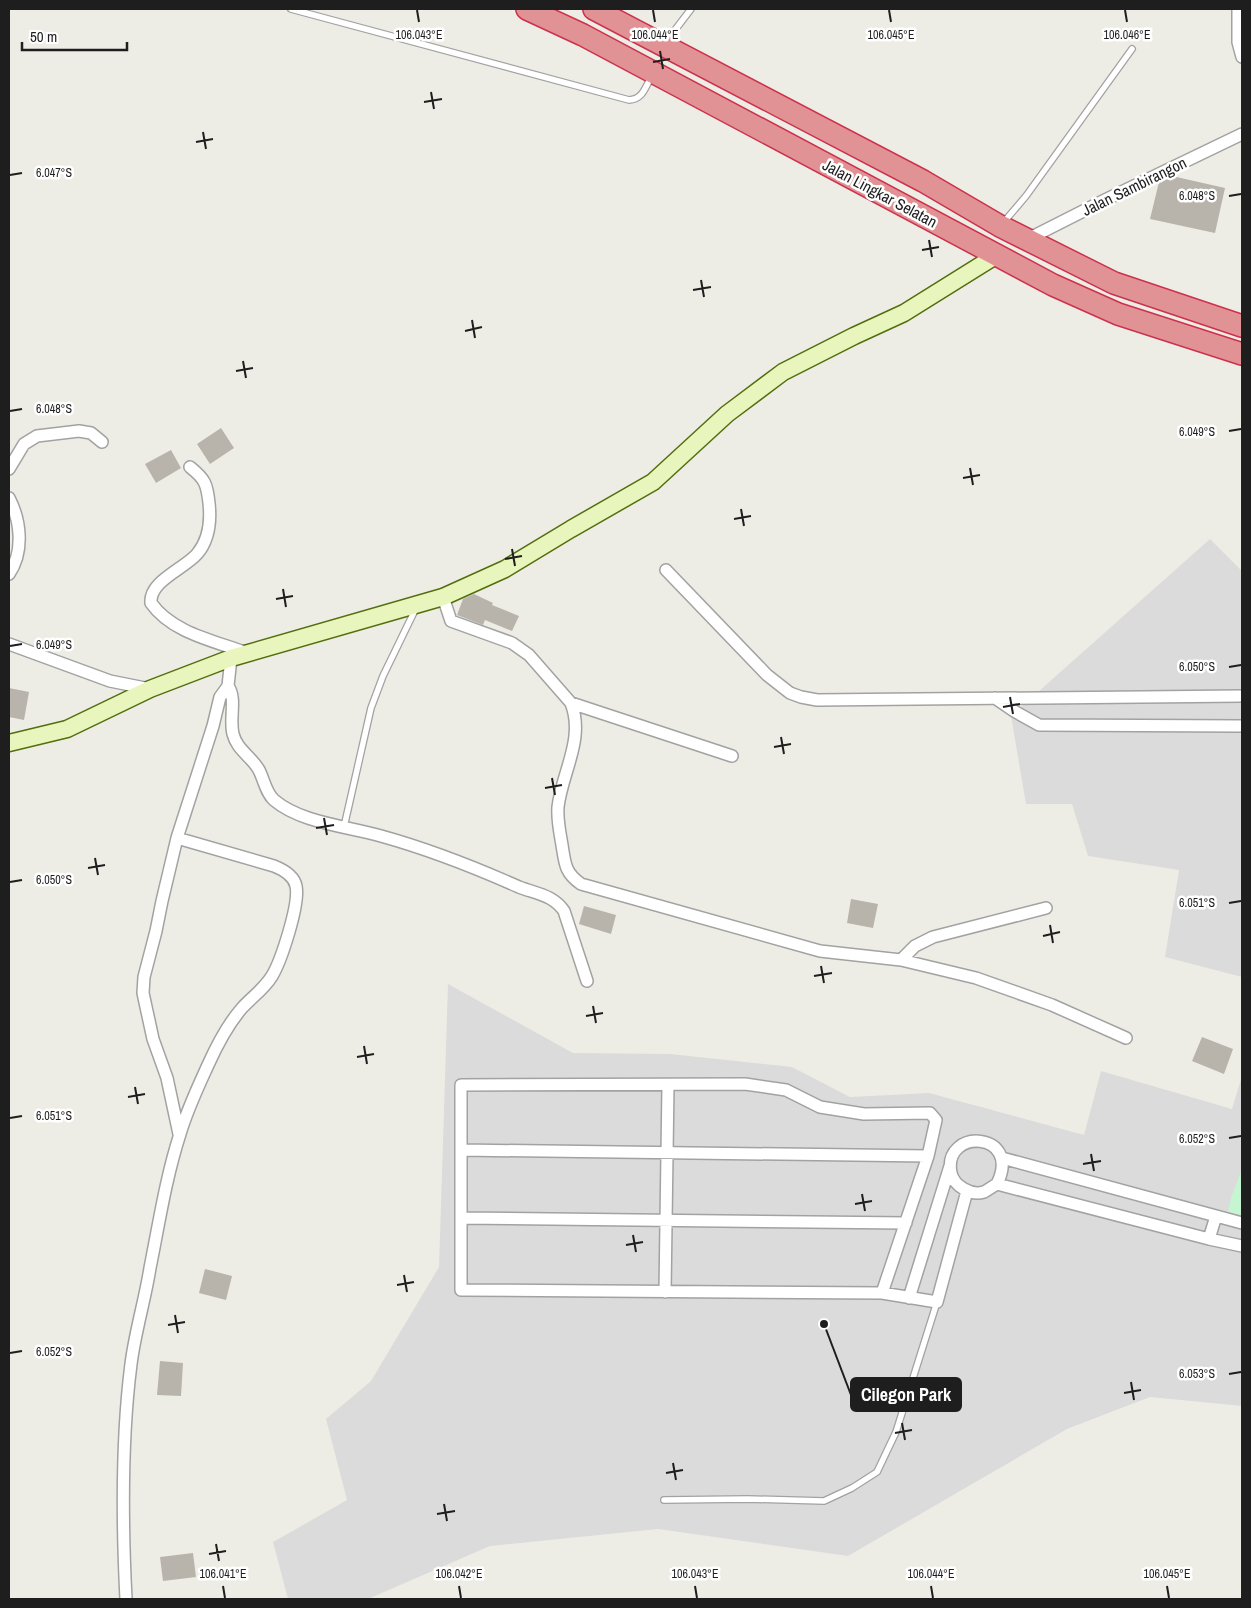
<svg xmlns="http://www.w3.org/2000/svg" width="1251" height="1608" viewBox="0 0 1251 1608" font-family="'Archivo Narrow',sans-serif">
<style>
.residential{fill:#dcdbdb}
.park{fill:#c5f5d1}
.building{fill:#b8b3ab}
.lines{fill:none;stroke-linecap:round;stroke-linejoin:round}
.lane-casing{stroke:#a2a2a2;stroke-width:8}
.street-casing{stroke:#a2a2a2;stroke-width:14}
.secondary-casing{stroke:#536e0d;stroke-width:19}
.highway-casing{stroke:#cd314c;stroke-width:24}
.lane{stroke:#fff;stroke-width:5.5}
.street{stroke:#fff;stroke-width:11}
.secondary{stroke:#e8f5bd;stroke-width:16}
.highway{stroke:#e09294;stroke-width:21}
.ticks{fill:none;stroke:#1e1e1e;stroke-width:2}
.labels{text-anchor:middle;stroke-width:5;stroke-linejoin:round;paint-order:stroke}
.street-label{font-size:16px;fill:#1e1e1e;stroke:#fff}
.ticks-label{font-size:12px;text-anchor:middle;fill:#1e1e1e;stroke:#fff;stroke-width:5;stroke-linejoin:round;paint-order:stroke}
.leader{fill:none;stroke:#1e1e1e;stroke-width:2}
.callout-dot{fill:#1e1e1e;stroke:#fff;stroke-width:2}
.callout{fill:#1e1e1e;stroke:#1e1e1e;stroke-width:2}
.callout-label{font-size:18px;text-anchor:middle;font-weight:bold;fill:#fff}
</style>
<rect width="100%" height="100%" fill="#eeede5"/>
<path class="residential" d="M1210,539L1242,571V977L1165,957L1179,870L1088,856L1072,804H1026L1011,716Z
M448,984L573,1053L670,1054L792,1067L850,1097L929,1093L1084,1135L1101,1071L1232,1109L1242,1076V1406L1150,1397L1067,1429L848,1556L658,1529L490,1546L368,1599H288L273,1542L347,1500L326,1419L371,1381L439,1267Z"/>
<path class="park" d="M1242,1169V1215L1228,1212L1231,1198Z"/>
<path class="building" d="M1172,176L1225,188L1215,233L1150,219L1159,182Z
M221,428L234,448L210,464L197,444Z
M171,450L181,468L156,483L145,464Z
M474,594L493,603L492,605L519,616L512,631L485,620L483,625L457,615L463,599Z
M9,688L29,692L24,720L9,717Z
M851,899L878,904L873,928L847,923Z
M584,906L616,915L611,934L579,924Z
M1202,1037L1233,1049L1224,1074L1192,1061Z
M205,1269L232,1276L226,1300L199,1293Z
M160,1361L183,1363L181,1396L157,1395Z
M193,1553L196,1577L163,1581L160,1557Z"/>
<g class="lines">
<defs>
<path id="lane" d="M291,9L629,100C643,99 645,88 651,77
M669,42L675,30L691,9
M1003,223L1026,196L1132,49
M344,827L371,708L383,676L416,608
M664,1500L748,1499L824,1501L852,1488L877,1472L896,1432L937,1302"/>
<path id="street" d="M1238,9V42L1242,57
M1026,240L1105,200L1242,134
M190,467C205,479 207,484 209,503C211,521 209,540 197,554C184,569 149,581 151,603C172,633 215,641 247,653
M9,469L24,444L37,436L79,431L91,433L102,442
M9,498C21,521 24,552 9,574
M666,570L767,675L790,693L801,697L817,700L1242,696
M443,597L451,621L512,643L529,655L571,703C585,739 562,772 558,807C557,820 560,833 562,845C565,864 565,873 581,884L820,951L901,960L976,978L1052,1005L1126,1038
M9,644L110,681L150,689
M228,686C237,699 229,718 233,734C237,750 251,756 259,770C264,780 266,793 274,800C301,823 347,826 381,836C428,849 474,867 519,887C537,894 553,895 564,911L587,981
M995,698L1014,711L1039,725L1242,726
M571,703L732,756
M177,838L162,901L156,931L144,977L143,993L153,1039L167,1078L179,1134
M901,960L915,946L933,937L1046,908
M461,1150L928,1156
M1002,1158L1242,1223
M997,1184C1023,1131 942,1127 951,1173C954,1186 971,1196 984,1192C988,1190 993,1186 997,1184L1209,1239L1242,1246
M461,1218L906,1223
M1209,1239L1216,1216
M665,1292L668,1085
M882,1293L928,1156L936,1120L930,1113L864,1114L820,1107L786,1090L745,1084L461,1085V1290L882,1293L937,1302L967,1191
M909,1298L950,1166
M126,1599C122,1521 121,1442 131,1364C135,1332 145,1300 150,1268C159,1223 166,1177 180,1134C187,1110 198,1087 208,1065C217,1045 228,1024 242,1008C252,997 264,989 272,976C281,961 300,904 296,886C294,876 284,870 274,866L177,838L213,726L220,697L228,686L231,658"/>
<path id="secondary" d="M9,743L67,729L150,689L231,658L443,597L505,569L571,529L653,482L727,414L783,372L854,336L904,313L997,255"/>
<path id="highway" d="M527,9L583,35L1053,285L1118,314L1242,354
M594,9L923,181L1000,226L1114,283L1242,326"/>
</defs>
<use href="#lane" class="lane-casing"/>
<use href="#street" class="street-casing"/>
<use href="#secondary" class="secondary-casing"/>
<use href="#highway" class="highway-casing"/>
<use href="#lane" class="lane"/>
<use href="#street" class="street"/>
<use href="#secondary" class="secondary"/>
<use href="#highway" class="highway"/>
</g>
<path class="ticks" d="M417,10L419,22M653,10L655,22M889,10L891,22M1125,10L1127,22M660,51L663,69M653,62L670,59M431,92L434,109M424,102L442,99M203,132L206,149M196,142L213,139M10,175L22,173M1229,196L1241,194M929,240L932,257M922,250L939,247M701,280L704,297M693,290L711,287M472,320L475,338M465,331L482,327M243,361L246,378M236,371L253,368M10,411L22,409M1229,431L1241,429M970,468L973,485M963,478L980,475M741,509L744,526M734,519L751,516M512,549L515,566M505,559L522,556M283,589L286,607M276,599L293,596M10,646L22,644M1229,667L1241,665M1010,697L1013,714M1003,707L1020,704M781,737L784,754M774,747L791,744M552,778L555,795M545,788L562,785M324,818L327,835M316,828L334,825M95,858L98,875M88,868L105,865M10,882L22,880M1229,903L1241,901M1050,925L1053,943M1043,936L1060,932M821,966L824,983M814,976L832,973M593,1006L596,1023M586,1016L603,1013M364,1046L367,1064M357,1057L374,1054M135,1087L138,1104M128,1097L145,1094M10,1118L22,1116M1229,1138L1241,1136M1091,1154L1094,1171M1083,1164L1101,1161M862,1194L865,1211M855,1204L872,1201M633,1235L636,1252M626,1245L643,1242M404,1275L407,1292M397,1285L414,1282M175,1315L178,1333M168,1325L185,1322M10,1353L22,1351M1229,1374L1241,1372M1131,1382L1134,1400M1124,1393L1141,1390M902,1423L905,1440M895,1433L912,1430M673,1463L676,1480M666,1473L683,1470M444,1504L447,1521M437,1514L455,1511M216,1544L219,1561M209,1554L226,1551M223,1586L225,1598M459,1586L461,1598M695,1586L697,1598M931,1586L933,1598M1167,1586L1169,1598"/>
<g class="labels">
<g class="street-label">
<text transform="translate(1134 186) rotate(-26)" y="6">Jalan Sambirangon</text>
<text transform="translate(880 193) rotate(28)" y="6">Jalan Lingkar Selatan</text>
</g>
</g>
<g class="ticks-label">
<text x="419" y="39">106.043°E</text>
<text x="655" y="39">106.044°E</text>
<text x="891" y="39">106.045°E</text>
<text x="1127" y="39">106.046°E</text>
<text x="54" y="177">6.047°S</text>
<text x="1197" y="200">6.048°S</text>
<text x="54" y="413">6.048°S</text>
<text x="1197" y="436">6.049°S</text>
<text x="54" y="649">6.049°S</text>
<text x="1197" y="671">6.050°S</text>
<text x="54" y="884">6.050°S</text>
<text x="1197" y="907">6.051°S</text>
<text x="54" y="1120">6.051°S</text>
<text x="1197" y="1143">6.052°S</text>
<text x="54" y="1356">6.052°S</text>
<text x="1197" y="1378">6.053°S</text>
<text x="223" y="1578">106.041°E</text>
<text x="459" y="1578">106.042°E</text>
<text x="695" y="1578">106.043°E</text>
<text x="931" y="1578">106.044°E</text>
<text x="1167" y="1578">106.045°E</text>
</g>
<path class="leader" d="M824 1324L851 1395"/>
<circle class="callout-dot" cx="824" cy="1324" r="5"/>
<rect class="callout" x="851" y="1378" width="110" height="33" rx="5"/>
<g class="callout-label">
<text x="906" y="1401">Cilegon Park</text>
</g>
<rect width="1251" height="1608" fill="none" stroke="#1e1e1e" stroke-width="20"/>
<path d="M22 42v8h105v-8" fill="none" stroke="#1e1e1e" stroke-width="2.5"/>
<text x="30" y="42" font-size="15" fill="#1e1e1e" stroke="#ffffff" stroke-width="4" paint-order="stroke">50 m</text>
</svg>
